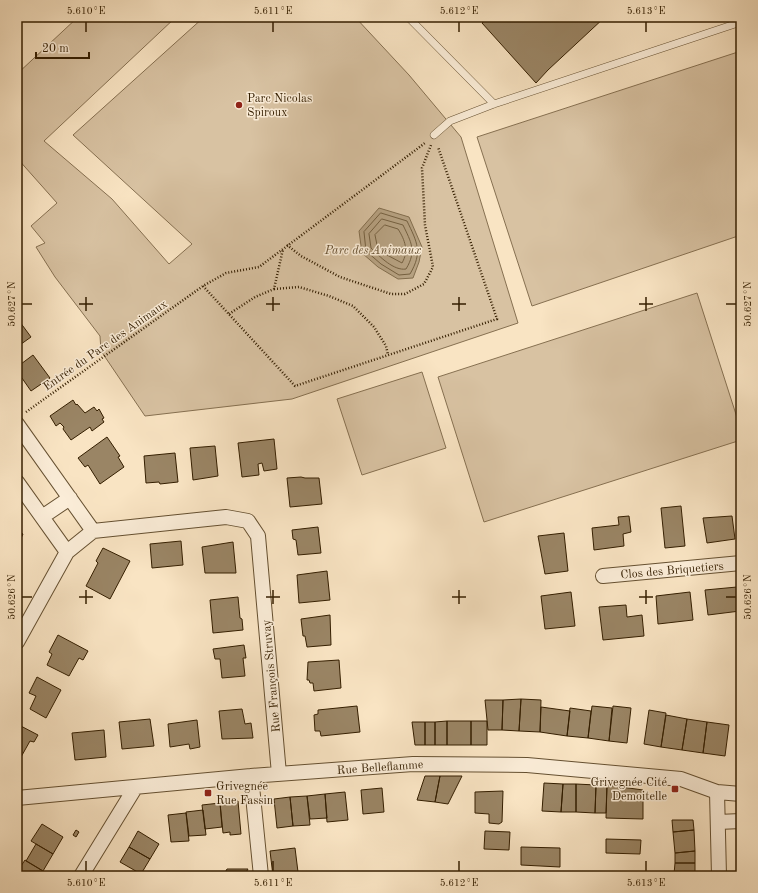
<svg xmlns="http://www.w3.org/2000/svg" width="758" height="893" viewBox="0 0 758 893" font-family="'Old Standard TT',serif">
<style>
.green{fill:#d8c2a2;stroke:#867051}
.water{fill:#b6a181;stroke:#826d4d}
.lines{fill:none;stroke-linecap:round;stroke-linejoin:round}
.shore{stroke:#756040;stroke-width:1}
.building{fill:#9a8565;stroke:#341e00}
.service-casing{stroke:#655031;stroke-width:8}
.minor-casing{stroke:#655031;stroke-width:16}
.path{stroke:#341e00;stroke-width:2.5;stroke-dasharray:1 2;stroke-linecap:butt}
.service{stroke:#fbedd8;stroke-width:7}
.minor{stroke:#fbedd8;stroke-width:14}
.ticks{fill:none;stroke:#341e00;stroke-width:1.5}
.poi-dot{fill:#8f2418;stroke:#fbedd8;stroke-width:1.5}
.labels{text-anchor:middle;stroke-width:3;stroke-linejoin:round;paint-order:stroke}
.poi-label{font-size:12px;fill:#341e00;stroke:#fbedd8;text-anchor:start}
.park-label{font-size:12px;font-style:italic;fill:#654f31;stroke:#fbedd8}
.street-label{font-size:12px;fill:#341e00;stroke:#fbedd8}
.neatline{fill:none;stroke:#341e00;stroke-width:1.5}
.ticks-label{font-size:10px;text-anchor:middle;fill:#341e00}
</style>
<rect width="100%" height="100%" fill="#f9e4c3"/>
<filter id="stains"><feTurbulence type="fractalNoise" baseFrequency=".005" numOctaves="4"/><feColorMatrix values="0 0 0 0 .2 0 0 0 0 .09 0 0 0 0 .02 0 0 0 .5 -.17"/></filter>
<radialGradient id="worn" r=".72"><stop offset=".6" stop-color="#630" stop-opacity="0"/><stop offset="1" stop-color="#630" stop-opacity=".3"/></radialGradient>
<path class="green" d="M78,17H176L44,141L112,199L169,264L192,244L73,135L204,17H355L409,75L461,137L518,323L292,399L145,416L101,351L100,336L55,277L36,247L45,243L31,226L57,203L17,158V74Z
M741,51V235L532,306L477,137Z
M697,293L741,430V440L484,522L438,377Z
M422,372L446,448L362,475L337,399Z"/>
<path class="water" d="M379,208L409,217L422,247L419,262L413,278L398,279L378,267L362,253L359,231Z"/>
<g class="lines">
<path class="shore" d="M381,213L407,221C417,242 423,252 410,274L399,275L381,264L366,251L364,232Z
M382,219L403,225C411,242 417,251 406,269C394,271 380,257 371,248L369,234Z
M385,225L398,229C405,240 409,251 402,263L387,255L377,245L375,235Z"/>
</g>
<path class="building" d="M489,17H605L548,70L536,83L482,23Z
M17,318L31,337L17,347Z
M33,355L50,378L31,391L17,371V367Z
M73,400L76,405L77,404L85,413L94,407L97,411L99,409L104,418L102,419L104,422L92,431L90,427L71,440L63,429L64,427L60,423L56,426L50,416Z
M107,437L120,456L118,457L124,467L100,484L88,465L85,467L78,458Z
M274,439L277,469L264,471L262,463L258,464L259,475L242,477L238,443Z
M215,446L218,476L193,480L190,448Z
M175,453L178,482L160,484L159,482L146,483L144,456Z
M301,477L305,478H319L322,504L290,507L287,478Z
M681,506L685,546L665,548L661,508Z
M629,516L631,532L623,534L624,546L594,550L592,528L619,525L618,517Z
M732,516L735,539L707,543L703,518Z
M318,527L321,553L298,555L296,540L293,539L292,530Z
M17,531L23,534L17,547Z
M564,533L568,571L545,574L538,536Z
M181,541L183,565L152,568L150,544Z
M233,542L236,573H205L202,547Z
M103,548L130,561L110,599L86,586L98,563L96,561Z
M327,571L330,600L299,603L297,575Z
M737,587L740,611L708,615L705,590Z
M571,592L575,626L545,629L541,596Z
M690,592L693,620L658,624L656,596Z
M238,597L240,618L242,619L243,630L213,633L210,600Z
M626,605L627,617L642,615L644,636L603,640L599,607Z
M330,615L331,645L307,647L305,636H303L301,619Z
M58,635L88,651L83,660L79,658L69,676L47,665L52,654L49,652Z
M244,645L246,658H243L245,676L222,678L220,659H215L213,649Z
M339,660L341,688L314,691L313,683H310L309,680H307L308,662Z
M37,677L61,690L46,718L30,709L36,696L29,693Z
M521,699L541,700L540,732L519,731Z
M521,699L519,731L502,730L503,700Z
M485,700H503L502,730H488Z
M357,706L360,732L321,736L320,731H315L314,715L318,714V710Z
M592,706L612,708L609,741L588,738Z
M613,706L631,708L627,743L609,741Z
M541,707L570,711L567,736L540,732Z
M570,708L591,711L588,738L567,736Z
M242,709L245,724L251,723L253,738L222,739L219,711Z
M649,710L666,713L661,747L644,744Z
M666,715L687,719L682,750L661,747Z
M150,719L154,746L122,749L119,722Z
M687,719L707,722L703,753L682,750Z
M197,720L200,747L190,749L189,744L170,747L168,724Z
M447,721H471V745H447Z
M447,721V745H435V722Z
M471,721H487V745H471Z
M412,722H425V745H415Z
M425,722H435V745H425Z
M707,722L729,725L725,756L703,753Z
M17,724L38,735L34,742L30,741L21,757L17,755Z
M104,730L106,757L75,760L72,733Z
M740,731H741V756H740Z
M425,776H440L435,802L417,800Z
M440,776H462L448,804L435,802Z
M544,783L563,784L561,812L542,811Z
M563,784H576V812H561Z
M576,784L596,785L595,813L576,812Z
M596,785H607L606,813H595Z
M607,785L643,790V819L606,818Z
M382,788L384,812L363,814L361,790Z
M503,791L502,822L499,824L489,823V814L475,813V792Z
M345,792L348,820L327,822L325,794Z
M325,794L327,818L310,819L307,796Z
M307,796L310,825L293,826L290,797Z
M290,797L293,826L277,828L274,799Z
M238,801L241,834L230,835V832L223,833L220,803Z
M220,803L222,827L205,829L202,805Z
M203,810L206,835L189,836L186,812Z
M186,813L189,841L171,842L168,815Z
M672,820H693L694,830L673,832Z
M42,824L63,837L53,854L31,841Z
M76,830L79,832L76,837L73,835Z
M694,830L695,851L675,853L673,832Z
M138,831L159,844L150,859L129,847Z
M485,831L510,832L509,850L484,849Z
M606,839L641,840L640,854L606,853Z
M36,844L53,854L43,871L26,861Z
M129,847L150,859L141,874L120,862Z
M521,847L560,848V867L521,865Z
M295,848L298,872L273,876L270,851Z
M695,851V863H675V853Z
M25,860L43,871L40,876H17V872Z
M675,863H695V874H674Z
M227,869H248L244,876H223Z
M605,874L654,875V876H605Z
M674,874H695V876H674Z"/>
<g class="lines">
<defs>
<path id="service" d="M408,17L494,104
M434,135L450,121L494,104L741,22"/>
<path id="minor" d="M17,424L93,531L67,552L17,482
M42,517L70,498
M93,531L226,517L248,521L258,536L279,774
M603,576L741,563
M17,642L67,552
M251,776L261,876
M717,792L719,876
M17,798L251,776L413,764L527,765L681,779L717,792L741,794
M718,822L741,821
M81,876L135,788"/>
</defs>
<use href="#service" class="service-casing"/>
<use href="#minor" class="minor-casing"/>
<path class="path" d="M287,245L301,256L340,277L391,294H405L424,284L433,267L425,225L422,168L431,145
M203,286L295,386L497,319L438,147
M274,289L299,287L329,296L353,306L374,327L386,346L388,355
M229,314L255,297L274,289L283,249
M26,412L203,286L226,273L259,267L425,143"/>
<use href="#service" class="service"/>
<use href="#minor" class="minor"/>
</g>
<path class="ticks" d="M86,22V32M273,22V32M459,22V32M646,22V32M86,297V311M273,297V311M459,297V311M646,297V311M22,304H32M79,304H93M266,304H280M452,304H466M639,304H653M726,304H736M86,590V604M273,590V604M459,590V604M646,590V604M22,597H32M79,597H93M266,597H280M452,597H466M639,597H653M726,597H736M86,861V871M273,861V871M459,861V871M646,861V871"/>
<g class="poi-dot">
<circle cx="239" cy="105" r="4"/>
<rect x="671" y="785" width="8" height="8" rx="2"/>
<rect x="204" y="789" width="8" height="8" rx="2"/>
</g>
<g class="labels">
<g class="poi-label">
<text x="247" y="102">Parc Nicolas<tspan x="247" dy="14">Spiroux</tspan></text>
<text x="667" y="786" text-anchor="end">Grivegnée Cité<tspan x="667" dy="14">Demoitelle</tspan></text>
<text x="216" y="790">Grivegnée<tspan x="216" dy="14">Rue Fassin</tspan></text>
</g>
<g class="park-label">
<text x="373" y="254">Parc des Animaux</text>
</g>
<g class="street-label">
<text transform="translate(105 345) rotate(-35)" y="4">Entrée du Parc des Animaux</text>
<text transform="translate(672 570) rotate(-5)" y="4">Clos des Briquetiers</text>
<text transform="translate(271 676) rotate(-95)" y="4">Rue François Struvay</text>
<text transform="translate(380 767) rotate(-4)" y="4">Rue Belleflamme</text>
</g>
</g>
<rect width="758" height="893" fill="none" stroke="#f9e4c3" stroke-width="44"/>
<path d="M36 52v6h53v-6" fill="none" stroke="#341e00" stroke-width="2"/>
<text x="42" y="52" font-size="12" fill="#341e00" stroke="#fbedd8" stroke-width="3" paint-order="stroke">20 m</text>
<rect x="22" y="22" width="714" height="849" class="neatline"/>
<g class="ticks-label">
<text x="86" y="14">5.610°E</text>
<text x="273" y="14">5.611°E</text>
<text x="459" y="14">5.612°E</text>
<text x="646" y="14">5.613°E</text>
<text transform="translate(11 304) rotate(-90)" y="4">50.627°N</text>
<text transform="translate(747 304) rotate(-90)" y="4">50.627°N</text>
<text transform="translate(11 597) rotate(-90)" y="4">50.626°N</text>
<text transform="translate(747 597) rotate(-90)" y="4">50.626°N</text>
<text x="86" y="886">5.610°E</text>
<text x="273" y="886">5.611°E</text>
<text x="459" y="886">5.612°E</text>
<text x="646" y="886">5.613°E</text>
</g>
<rect width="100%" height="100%" filter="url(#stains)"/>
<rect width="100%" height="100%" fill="url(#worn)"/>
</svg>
